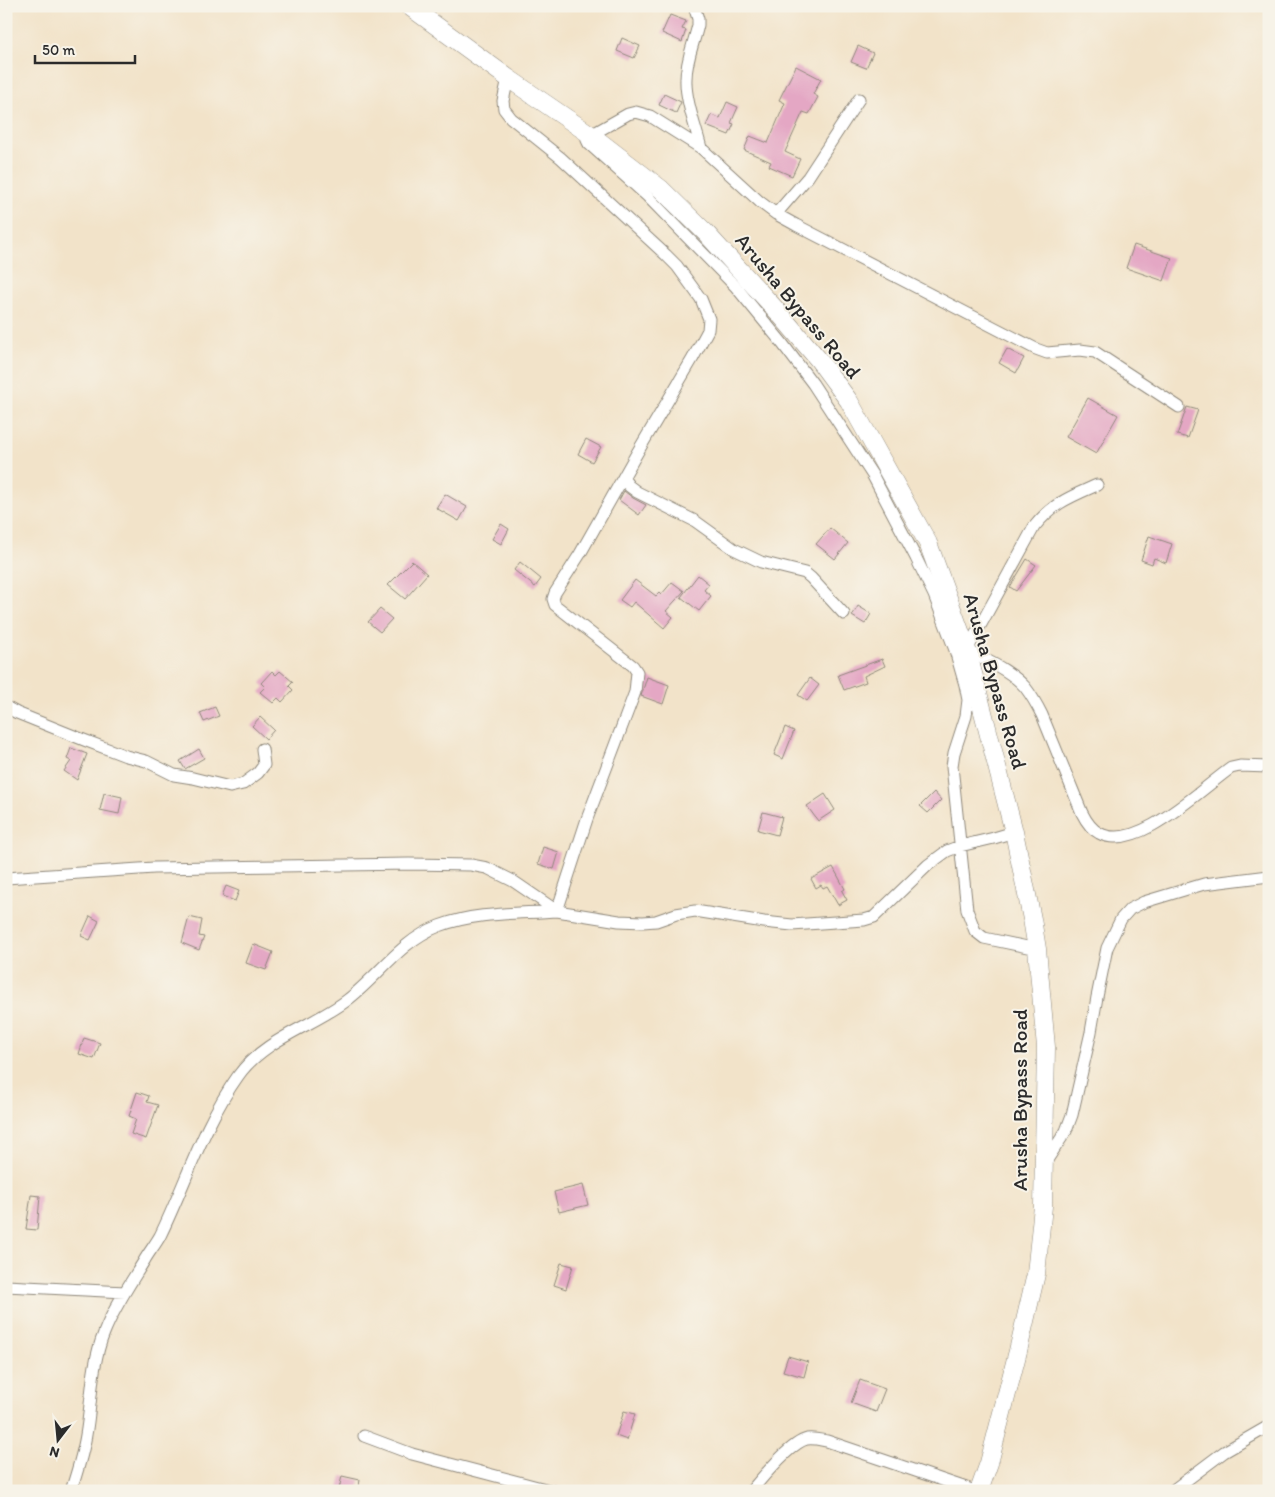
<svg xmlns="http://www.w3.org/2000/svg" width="1275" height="1497" viewBox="0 0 1275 1497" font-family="Itim,sans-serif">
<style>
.building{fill:#e4a7c4}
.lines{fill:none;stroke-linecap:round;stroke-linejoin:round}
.street-casing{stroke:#8e877a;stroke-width:13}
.primary-casing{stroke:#8e877a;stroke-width:19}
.street{stroke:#fff;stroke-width:11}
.primary{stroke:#fff;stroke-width:18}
.labels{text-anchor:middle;stroke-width:4;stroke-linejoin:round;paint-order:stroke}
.street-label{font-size:21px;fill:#2b2b2b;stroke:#f7f3e8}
</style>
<rect width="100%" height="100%" fill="#f7f3e8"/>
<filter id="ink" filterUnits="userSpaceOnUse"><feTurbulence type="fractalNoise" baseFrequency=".02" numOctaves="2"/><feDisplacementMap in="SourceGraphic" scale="10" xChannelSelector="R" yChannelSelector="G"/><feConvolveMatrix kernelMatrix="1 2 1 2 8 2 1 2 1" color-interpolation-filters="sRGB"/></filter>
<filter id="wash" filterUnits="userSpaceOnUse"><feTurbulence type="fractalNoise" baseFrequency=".0096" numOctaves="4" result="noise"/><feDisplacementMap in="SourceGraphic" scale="20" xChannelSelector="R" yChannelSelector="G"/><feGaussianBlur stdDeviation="1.12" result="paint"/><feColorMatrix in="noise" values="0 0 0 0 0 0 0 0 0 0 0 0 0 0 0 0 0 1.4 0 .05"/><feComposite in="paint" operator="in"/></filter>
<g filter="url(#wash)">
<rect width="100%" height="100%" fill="#f2e3c9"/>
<g id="blocks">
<path class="building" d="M670,15L686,21L682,29L686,30L682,42L662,33Z
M622,38L640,46L634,58L617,51Z
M858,46L873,53L866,68L851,62Z
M796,66L821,79L813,94L818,97L809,114L803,112L785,152L800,159L792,176L769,166L771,162L744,150L750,136L768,143L785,103L779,100Z
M664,94L681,102L676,113L659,105Z
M727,102L738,107L731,123L734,124L729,135L706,126L711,115L720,118Z
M1134,245L1172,258L1164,281L1126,268Z
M1007,349L1024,358L1016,373L999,363Z
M1088,398L1118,415L1096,454L1066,437Z
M1187,407L1198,410L1188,438L1177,435Z
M586,439L601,447L592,462L578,454Z
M624,491L633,498L646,505L639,515L619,500Z
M445,494L467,507L459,521L436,508Z
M501,524L509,529L501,544L492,539Z
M830,528L848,543L835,559L816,544Z
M1149,536L1172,544L1166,563L1154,558L1152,564L1141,560Z
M1027,559L1036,565L1016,591L1010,587Z
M412,561L427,574L405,599L388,585Z
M520,562L541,579L535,587L514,570Z
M698,575L709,584L704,590L711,596L699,611L681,597Z
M635,580L656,596L659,593L661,595L672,582L684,591L666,611L673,617L664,628L634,602L630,607L620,600Z
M858,606L871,614L865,624L852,616Z
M380,609L392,619L380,632L368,622Z
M882,659L885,666L864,676L866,682L844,690L838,675Z
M272,671L276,675L280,671L293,682L289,686L293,690L282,702L278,698L273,703L260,692L265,687L261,683Z
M647,677L669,685L663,704L641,696Z
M810,678L819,685L807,701L798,695Z
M215,707L219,716L204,722L200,713Z
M260,717L274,730L266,739L252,726Z
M785,727L794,731L783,759L774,755Z
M71,748L87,754L77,780L64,771L71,761L67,759Z
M199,749L204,758L185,769L180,761Z
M934,792L941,800L928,813L920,806Z
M104,793L122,797L119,814L100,810Z
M825,794L835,810L818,821L807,806Z
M763,812L782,817L777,835L758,830Z
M543,847L559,852L554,869L538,864Z
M833,867L845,889L842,891L847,900L838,905L827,886L823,888L821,885L816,888L811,879Z
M226,886L239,891L235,901L222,896Z
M90,916L99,921L90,940L81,936Z
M189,917L202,920L199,936L204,937L199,950L182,943Z
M253,944L273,952L266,970L246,963Z
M84,1038L100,1043L94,1059L79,1054Z
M137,1092L149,1096L147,1102L158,1105L146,1139L131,1134L136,1119L129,1116Z
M583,1185L588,1205L559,1212L554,1192Z
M31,1195L40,1196L37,1230L26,1229Z
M561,1263L573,1266L566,1289L554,1285Z
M788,1356L808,1362L804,1377L783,1371Z
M860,1380L885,1389L876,1412L851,1403Z
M624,1411L635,1414L627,1440L616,1436Z
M342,1476L360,1480L358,1491L339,1489Z"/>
</g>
</g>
<g filter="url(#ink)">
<use href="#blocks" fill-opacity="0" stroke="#8e877a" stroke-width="1"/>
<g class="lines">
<defs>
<path id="street" d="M694,6L698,19V25C694,43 686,60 686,79C685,99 696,128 701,148
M776,214L808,177L859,99
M623,478L629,486L637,492L695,521L734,549L761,562L805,573L811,578L844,614
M1097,485C1070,497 1053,503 1034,527L967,650C987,661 1010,670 1025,687C1032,696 1037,705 1042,715L1082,813C1086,821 1091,829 1099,833C1136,854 1202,788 1231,768L1240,766L1269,767
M6,707L17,713L84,740L126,756L146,761L174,775L193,778L230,787L243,784L258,773L264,765L262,749
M6,878L154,868L409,864L471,865L487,868L513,881L557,911L619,921L643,922L656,921L676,914L695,911L764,922L792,925L864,920L874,917L928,865L947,851L960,846L994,838L1014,832
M1037,949L984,938L975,931L967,910L952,766L954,753L966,716L968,700L965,685L955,650L934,595L916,558L873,476L813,384L782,343L736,287L647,196L589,144L587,140L591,135L628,114L636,112L650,116L701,148L760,202L776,214L796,225L1036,349L1047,353L1080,350L1095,352L1179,407
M1045,1163L1066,1131L1072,1115L1091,1032L1097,997L1107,948L1121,919L1130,909L1144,902L1204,884L1269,876
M6,1286L125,1292
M364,1436L412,1454L553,1491
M71,1491C77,1472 83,1454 86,1435C92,1401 91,1365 104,1333C114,1307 130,1284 144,1261C149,1252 155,1245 160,1236C186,1183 203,1125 238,1076C264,1039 311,1027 346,1001C378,977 400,941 439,926C476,912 517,914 557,911L587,819L635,692L637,672L633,666L555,605L553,599L555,593L580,554L637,453L693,358L708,330L709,319L701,299L677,266L666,255L561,158L511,118L504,109L503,101L508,78
M751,1491C763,1477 790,1443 807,1439C814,1438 821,1440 827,1441L975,1491
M1172,1491L1224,1452L1269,1426"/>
<path id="primary" d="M409,6L508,78L591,135L661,189L705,232L778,312L818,359L849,401L928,543L967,650L1014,832L1032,919L1037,949L1046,1047L1043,1206L1036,1274L1018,1351L989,1463L979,1491"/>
</defs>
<use href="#street" class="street-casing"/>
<use href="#primary" class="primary-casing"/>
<use href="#street" class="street"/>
<use href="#primary" class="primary"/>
</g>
</g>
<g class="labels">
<g class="street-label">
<text transform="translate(798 306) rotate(50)" y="7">Arusha Bypass Road</text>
<text transform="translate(995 681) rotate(74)" y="7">Arusha Bypass Road</text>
<text transform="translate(1020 1100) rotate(-90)" y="7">Arusha Bypass Road</text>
</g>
</g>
<rect width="1275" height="1497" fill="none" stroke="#f7f3e8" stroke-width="25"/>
<g transform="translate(58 1440) rotate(196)" stroke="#f7f3e8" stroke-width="4" paint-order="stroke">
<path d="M0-4L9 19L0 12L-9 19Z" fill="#2b2b2b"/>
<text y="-8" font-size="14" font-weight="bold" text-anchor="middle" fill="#2b2b2b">N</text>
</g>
<path d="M35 55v8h100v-8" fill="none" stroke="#2b2b2b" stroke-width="2.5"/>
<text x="42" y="55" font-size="15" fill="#2b2b2b" stroke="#f7f3e8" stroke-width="4" paint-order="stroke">50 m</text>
</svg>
